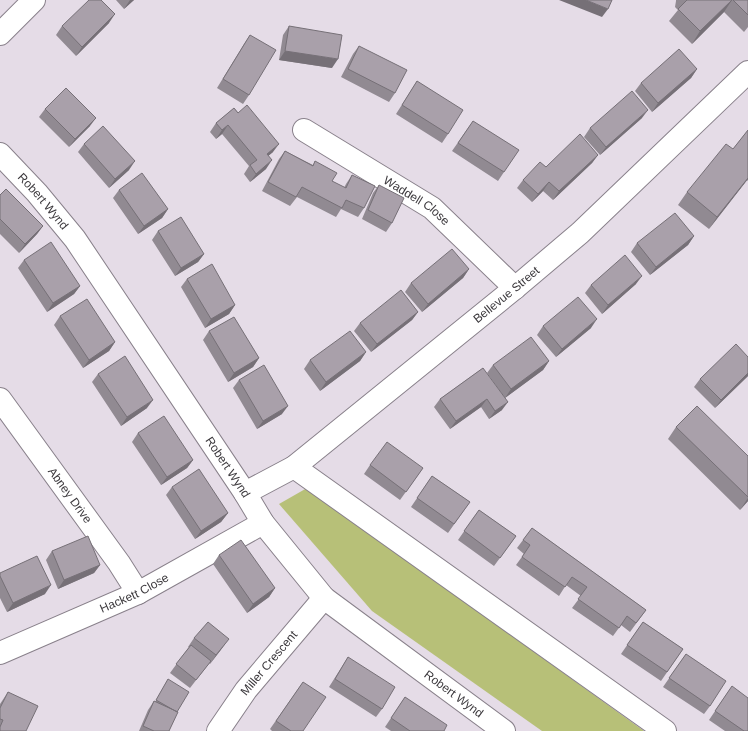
<svg xmlns="http://www.w3.org/2000/svg" width="748" height="731" viewBox="0 0 748 731" font-family="Arial,sans-serif">
<style>
.green{fill:#b7c078}
.lines{fill:none;stroke-linecap:round;stroke-linejoin:round}
.minor-casing{stroke:#89818b;stroke-width:24}
.minor{stroke:#fff;stroke-width:22}
.wall{fill:#918a92}
.shaded-wall{fill:#767077}
.building{fill:#a9a0aa;stroke:#767077}
.labels{text-anchor:middle;stroke-width:3.5;stroke-linejoin:round;paint-order:stroke}
.street-label{font-size:12px;fill:#3b383c;stroke:#fff}
</style>
<rect width="100%" height="100%" fill="#e5dce7"/>
<path class="green" d="M307,488L644,731H542L372,611L279,504Z"/>
<g class="lines">
<defs>
<g id="minor">
<path d="M0,34L34,0"/>
<path id="s1" d="M304,130L432,208L515,288"/>
<path id="s2" d="M0,154L37,193L75,239L245,493L263,523L324,598L504,731"/>
<path id="s3" d="M0,399L119,563L138,593"/>
<path d="M294,467L665,731"/>
<path id="s4" d="M245,493L294,467L515,288L580,233L748,72"/>
<path id="s5" d="M0,653L138,593L263,523"/>
<path id="s6" d="M218,731L246,690L324,598"/>
</g>
</defs>
<use href="#minor" class="minor-casing"/>
<use href="#minor" class="minor"/>
</g>
<path class="wall" d="M116,0H134L124,9Z
M676,0H748V27L744,32L724,12L692,44L669,21L678,10L675,7L676,1Z
M109,23L76,56L56,35L62,26Z
M289,26L332,68L279,60L283,35Z
M250,35L249,95L243,104L217,88L244,44Z
M359,46L395,93L389,102L341,77L353,54Z
M697,69L691,78L652,112L635,91L641,83Z
M417,81L448,134L442,143L396,114Z
M234,108L273,152L268,156L266,169L250,182L244,174L249,166L222,134L216,139L210,132L216,123Z
M45,109L90,126L69,147L39,117Z
M642,118L600,155L584,137L590,128Z
M473,121L504,172L498,181L452,151Z
M748,130V181L747,180L709,229L678,205L687,192L733,149Z
M84,144L129,170L109,188L78,152Z
M285,151L313,165L315,161L332,181L344,188L346,184L352,175L364,208L358,217L341,209L336,217L297,197L290,206L262,191L279,159Z
M598,155L592,163L553,200L543,191L532,202L517,188L523,180L546,167Z
M379,185L392,223L386,232L362,219L373,193Z
M119,190L168,209L162,218L138,234L113,198Z
M0,195L43,226L37,234L19,253L0,234Z
M158,231L204,254L198,262L175,276L152,240Z
M694,236L688,245L650,275L631,252L637,243Z
M24,260L80,286L74,294L47,312L18,268Z
M469,269L463,278L422,312L405,292L411,283Z
M187,279L235,305L229,314L205,328L181,287Z
M636,284L602,314L585,293L591,285Z
M418,312L412,320L371,352L354,331L360,323Z
M60,316L115,342L109,351L83,368L54,325Z
M543,326L591,328L556,357L537,335Z
M209,331L259,358L253,367L228,382L203,340Z
M366,352L360,361L320,391L304,369L310,360Z
M549,361L543,370L505,398L487,373L493,365Z
M483,368L502,410L489,419L481,407L450,429L434,407L440,399Z
M98,374L147,408L121,426L92,382Z
M748,376L715,408L694,387L700,379Z
M239,380L282,414L257,429L233,388Z
M676,427L748,456V501L740,510L668,439Z
M138,433L193,460L187,468L161,485L132,442Z
M370,465L423,468L400,500L364,474Z
M432,476L470,502L448,533L411,507Z
M172,487L228,513L221,522L195,539L166,495Z
M479,510L516,536L494,566L458,540Z
M532,528L646,610L630,632L621,625L613,636L572,608L581,596L566,585L559,596L516,565L524,554L517,548Z
M52,551L100,565L94,573L58,589L46,560Z
M219,555L275,588L269,597L247,613L213,564Z
M0,573L45,594L7,612L0,598Z
M643,622L683,649L661,681L621,654Z
M194,638L223,647L210,664L209,663L190,688L170,673L189,647H188Z
M686,654L710,706L704,714L663,687Z
M348,657L382,709L376,717L329,687Z
M168,679L177,712L169,731H139L148,710L154,701L155,702Z
M303,682V731H272L270,729Z
M732,686L748,731H725L709,720Z
M8,692L26,731H0V704Z
M405,697L444,731H391L385,727Z"/>
<path class="shaded-wall" d="M130,0H134L124,9Z
M559,0H586L608,9L602,17Z
M732,0L724,12L692,44L700,31Z
M115,14L109,23L76,56L82,47Z
M285,51L338,59L332,68L279,60Z
M697,69L691,78L652,112L658,103Z
M648,110L642,118L600,155L606,147Z
M96,118L90,126L69,147L75,139Z
M228,125L222,134L216,139L222,130Z
M279,144L273,152L261,162L267,154Z
M598,155L592,163L553,200L559,191Z
M272,160L266,169L250,182L256,174Z
M135,161L129,170L109,188L115,179Z
M748,178V179L709,229L717,217Z
M549,182L543,191L532,202L538,194Z
M168,209L162,218L138,234L144,226Z
M43,226L37,234L19,253L25,244Z
M694,236L688,245L650,275L656,267Z
M204,254L198,262L175,276L181,268Z
M469,269L463,278L422,312L428,304Z
M642,276L636,284L602,314L608,305Z
M80,286L74,294L47,312L53,303Z
M235,305L229,314L205,328L211,319Z
M418,312L412,320L371,352L377,344Z
M597,319L591,328L556,357L562,349Z
M115,342L109,351L83,368L89,360Z
M366,352L360,361L320,391L326,382Z
M259,358L253,367L228,382L234,373Z
M549,361L543,370L505,398L511,389Z
M748,373V376L715,408L721,400Z
M487,399L481,407L450,429L456,421Z
M153,400L147,408L121,426L127,417Z
M508,402L502,410L489,419L495,411Z
M288,406L282,414L257,429L263,421Z
M193,460L187,468L161,485L167,477Z
M748,498V501L740,510Z
M228,513L221,522L195,539L201,531Z
M100,565L94,573L58,589L64,580Z
M51,585L45,594L7,612L13,603Z
M275,588L269,597L247,613L253,604Z
M229,639L223,647L210,664L216,655Z
M211,661L204,669L190,688L196,680Z"/>
<path class="building" d="M89,0H101L115,14L82,47L62,26Z
M586,0H612L608,9Z
M687,0H732L700,31L678,9Z
M733,0H748V15Z
M289,26L342,35L338,59L285,51Z
M250,35L276,50L249,95L223,79Z
M359,46L407,70L395,93L348,69Z
M679,49L697,69L658,103L641,83Z
M417,81L463,110L448,134L402,105Z
M66,88L96,118L75,139L45,109Z
M632,91L648,110L606,147L590,128Z
M247,105L279,144L267,154L272,160L256,174L250,165L257,160L228,125L222,130L216,123L234,108L238,113Z
M473,121L519,150L504,172L458,143Z
M103,126L135,161L115,179L84,144Z
M748,130V178L717,217L687,192L726,144L733,149Z
M580,134L598,155L559,191L549,182L538,194L523,180L540,162L546,167Z
M285,151L313,166L315,161L337,173L332,181L346,188L352,175L375,186L364,208L346,200L342,208L302,187L296,197L268,182Z
M142,173L168,209L144,226L119,190Z
M379,185L404,198L392,223L368,210Z
M6,189L43,226L25,244L0,219V195Z
M675,213L694,236L656,267L637,243Z
M181,217L204,254L181,268L158,231Z
M51,242L80,286L53,303L24,260Z
M452,249L469,269L428,304L411,283Z
M625,255L642,276L608,305L591,285Z
M212,264L235,305L211,319L187,279Z
M401,290L418,312L377,344L360,323Z
M578,297L597,319L562,349L543,326Z
M87,299L115,342L89,360L60,316Z
M234,317L259,358L234,373L209,331Z
M350,331L366,352L326,382L310,360Z
M531,337L549,361L511,389L493,365Z
M736,344L748,357V373L721,400L700,379Z
M125,356L153,400L127,417L98,374Z
M264,365L288,406L263,421L239,380Z
M483,368L508,402L495,411L487,399L456,421L440,399Z
M697,406L748,456V497L676,427Z
M164,416L193,460L167,477L138,433Z
M387,442L423,468L406,492L370,465Z
M199,469L228,513L201,531L172,487Z
M432,476L470,502L454,524L417,498Z
M479,510L516,536L500,558L464,531Z
M532,528L646,610L636,623L627,616L619,628L578,599L587,587L572,577L565,587L522,557L530,545L523,540Z
M88,536L100,565L64,580L52,551Z
M241,540L275,588L253,604L219,555Z
M37,556L51,585L13,603L0,576V573Z
M208,622L229,639L216,655L194,638Z
M643,622L683,649L667,672L627,645Z
M191,645L211,661L196,680L176,664Z
M686,654L726,681L710,706L669,678Z
M348,657L395,687L382,709L335,679Z
M168,679L189,692L177,712L156,700Z
M303,682L326,697L303,731H291L276,721Z
M732,686L748,698V731H744L715,711Z
M8,692L38,706L26,731H0V727L3,720L0,719V708Z
M405,697L447,725L444,731H410L391,718Z
M154,701L178,712L169,731H154L143,726Z"/>
<g class="labels">
<g class="street-label">
<text dy="4" stroke="none"><textPath href="#s2" startOffset="64">Robert Wynd</textPath></text>
<text dy="4" stroke="none"><textPath href="#s1" startOffset="133">Waddell Close</textPath></text>
<text dy="4" stroke="none"><textPath href="#s4" startOffset="329">Bellevue Street</textPath></text>
<text dy="4" stroke="none"><textPath href="#s2" startOffset="388">Robert Wynd</textPath></text>
<text dy="4" stroke="none"><textPath href="#s3" startOffset="119">Abney Drive</textPath></text>
<text dy="4" stroke="none"><textPath href="#s5" startOffset="147">Hackett Close</textPath></text>
<text dy="4" stroke="none"><textPath href="#s6" startOffset="85">Miller Crescent</textPath></text>
<text dy="4" stroke="none"><textPath href="#s2" startOffset="712">Robert Wynd</textPath></text>
</g>
</g>
</svg>
